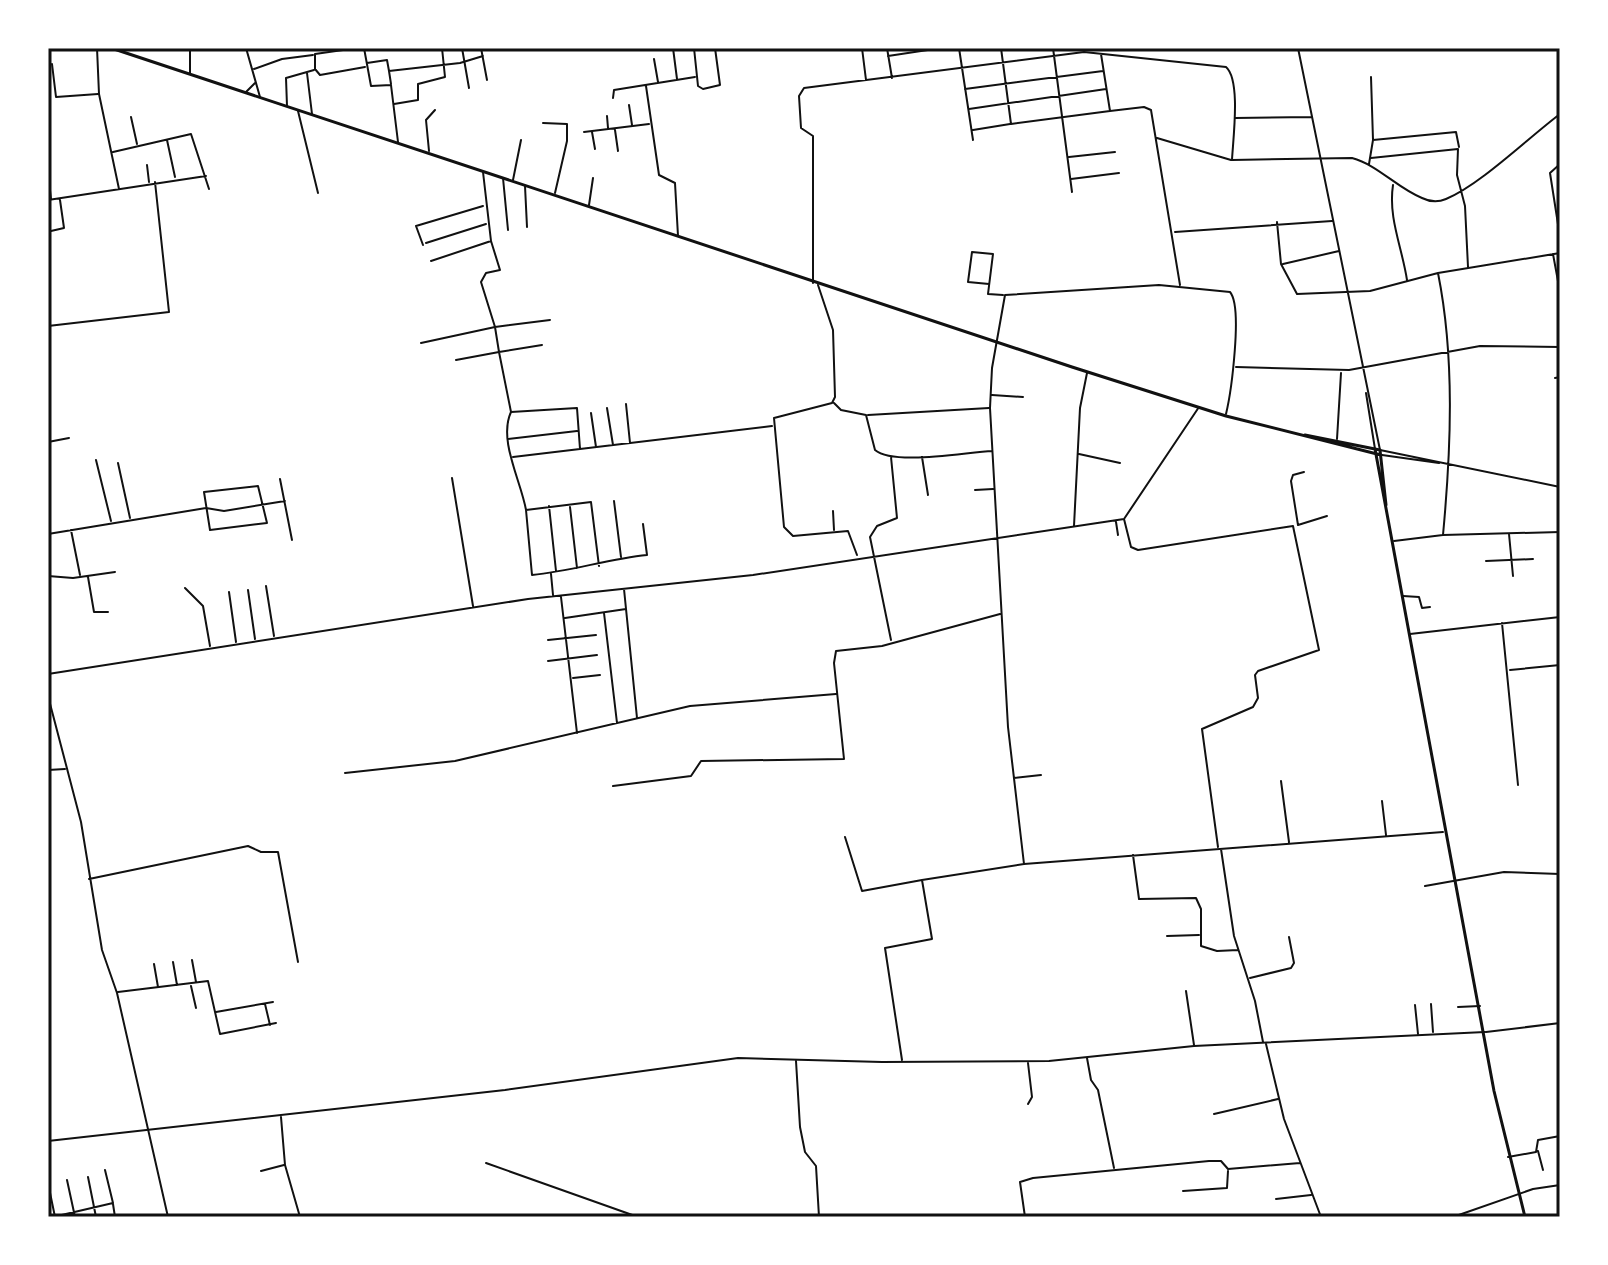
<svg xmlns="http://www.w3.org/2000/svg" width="1608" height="1265" viewBox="0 0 1608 1265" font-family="'Archivo Narrow',sans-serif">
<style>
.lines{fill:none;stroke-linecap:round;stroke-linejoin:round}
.minor{stroke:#111;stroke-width:2}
.tertiary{stroke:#111;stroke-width:2}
.secondary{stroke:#111;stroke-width:2}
.primary{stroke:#111;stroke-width:3}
.neatline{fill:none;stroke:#111;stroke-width:3}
</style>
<rect width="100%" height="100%" fill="#fff"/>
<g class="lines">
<path class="minor" d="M97,48L99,94L119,189
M190,48V73
M357,48L315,54V69L320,75L365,67
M364,48L371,86L391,85L398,142
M462,48L469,88
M481,48L487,80
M673,48L677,79
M694,48L698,86L703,89L720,85L715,48
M862,48L866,80
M887,48L892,78
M959,48L973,140
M1001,48L1011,124L1110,111L1101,54
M1053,48L1072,192
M1298,48L1380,450L1560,487
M888,56L941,48
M654,59L658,82
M367,63L387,60L389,71L460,63L483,56
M52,64L56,97L98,94
M254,69L282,59L313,55
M389,71L391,84
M307,73L312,114
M646,86L659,175L675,183L678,236
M965,89L1103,71
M613,98L614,90L695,77
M394,104L418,100V84L445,77L442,48
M629,105L632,125
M287,106L286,78L314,70
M969,109L1106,89
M298,111L318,193
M1110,111L1144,107L1151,110L1180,285
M607,116L608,128
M131,117L137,144
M1235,118L1312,117
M543,123L567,124V141L555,193
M615,130L618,151
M973,130L1010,124
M584,132L649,124
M592,132L595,149
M1157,138L1231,160
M167,140L175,177
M1373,140L1456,132L1459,147
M429,151L426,120L435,110
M113,152L191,134L209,189
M1069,157L1115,152
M1371,158L1458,149L1457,175L1465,206L1468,267
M1369,164L1373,140L1371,77
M1560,164L1550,173L1560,237
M147,165L149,182
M48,173L51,199
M503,178L508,230
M1071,179L1119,173
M513,180L521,140
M1393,185C1388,218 1402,247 1407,280
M525,186L527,227
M48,200L206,176
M589,205L593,178
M1277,222L1281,264L1297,294L1370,291L1438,273L1560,253
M51,231L64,228L60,200
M1175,232L1332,221
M491,241L500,270L486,273L481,282L495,327L550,320
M426,243L486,224
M423,245L416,226L483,206
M1553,254L1560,292
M431,261L491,241L483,172
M1283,264L1339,251
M1438,273C1455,358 1451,449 1443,535
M813,283V136L801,128L799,96L804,88L1084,52L1226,67C1241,80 1233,139 1232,160L1352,158C1378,165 1397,188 1422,198C1430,202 1437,203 1446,199C1480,185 1528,138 1560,114
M989,284L968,282L972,252L993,254L988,294L1003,295
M818,285L833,330L835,397L832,403L774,418L784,527L793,536L848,531L857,555
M48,326L169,312L155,182
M421,343L495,327L499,352L542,345
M456,360L499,352L511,412C498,440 521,481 526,510
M1236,367L1349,370L1480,346L1560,347
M1555,378L1560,377
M1366,393L1375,449
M992,395L1023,397
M834,403L841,410L866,415L875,450C894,466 966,452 992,451
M626,404L630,443
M607,408L613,445
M511,412L577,408L580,449L772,426
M591,413L596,447
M868,415L989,408
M508,439L577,431
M1337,439L1341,373
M48,442L69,438
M1079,454L1120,463
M1382,455L1439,463
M513,457L580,449
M922,457L928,495
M96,460L111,521
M118,463L130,518
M452,478L473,606
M280,479L292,540
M258,486L267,523L210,530L204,492Z
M975,490L993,489
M614,501L621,557
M549,506L556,571
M570,507L577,568
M833,511L834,530
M1124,519L1131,547L1138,550L1293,526L1319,650L1258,671L1255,675L1258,698L1253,707L1202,729L1218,847
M1116,522L1118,535
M1298,525L1291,481L1293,475L1304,472
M1298,525L1327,516
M1074,526L1080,408L1087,373
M71,530L80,575
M48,534L206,508L224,511L285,501
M1509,534L1513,576
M1394,541L1443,535L1560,532
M1486,561L1533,559
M599,566L591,502L526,510L532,575C572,571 608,559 647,555L643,524
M551,574L553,595
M48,576L73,578L115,572
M88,577L94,612H108
M266,586L274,636
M185,588L203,606L210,646
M624,589L637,718
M248,590L255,639
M229,592L236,642
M1403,596L1419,597L1422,608L1430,607
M561,597L577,733
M604,613L617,723
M565,618L626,609
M1502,623L1518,785
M1410,634L1560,617
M548,640L596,635
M891,640L870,537L877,526L897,518L891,457
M548,661L597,655
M1510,670L1560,665
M48,674L528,599L753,575L1124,519L1199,407
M573,678L600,675
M48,696L81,822L102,950L117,993L168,1217
M48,770L65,769
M345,773L455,761L690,706L836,694
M1014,778L1041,775
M1281,781L1289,842
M613,786L691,776L701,761L844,759L834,663L836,651L882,646L1000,614
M1382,801L1386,835
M845,837L862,891L922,880
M1221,849L1234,936L1255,1001L1263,1042
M1133,855L1139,899L1196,898L1201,909V946L1217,951L1238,950
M1024,864L1008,727L990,408L992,368L1005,295L1159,285L1230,292C1243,307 1231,393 1226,414
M89,879L248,846L261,852H278L298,962
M1425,886L1504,872L1560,874
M1167,936L1199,935
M192,960L196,982
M173,962L177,985
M154,964L158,987
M1250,978L1291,968L1294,963L1289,937
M191,986L196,1008
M1186,991L1194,1045
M118,992L208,981L220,1034L276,1023
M265,1004L270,1025
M1431,1004L1433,1032
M1415,1005L1418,1034
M1458,1007L1480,1006
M216,1012L273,1002
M1486,1032L1560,1023
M1266,1044L1284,1119L1321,1217
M1087,1058L1091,1080L1098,1090L1114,1168
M902,1060L885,948L932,939L922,880L1024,864L1443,832
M796,1061L800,1127L805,1152L816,1166L819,1217
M1028,1104L1032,1097L1028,1063
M1214,1114L1278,1099
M281,1117L285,1165L300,1217
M1538,1151L1543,1170
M1508,1157L1536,1152L1538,1140L1560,1136
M486,1163L638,1217
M261,1171L284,1165
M88,1177L96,1217
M67,1180L75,1217
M48,1183L55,1217
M1183,1191L1227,1188L1228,1171
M1276,1199L1311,1195
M113,1204L115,1217
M53,1217L113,1203L105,1170
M1025,1217L1020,1182L1033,1178L1209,1161H1221L1228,1169L1300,1163
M1453,1217L1533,1189L1560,1185"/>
<path class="tertiary" d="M48,1141L505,1090L738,1058L882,1062L1049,1061L1194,1046L1485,1032"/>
<path class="secondary" d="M246,48L260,97
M246,92L255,83"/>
<path class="primary" d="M111,48L1072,367L1226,416L1381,455
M1305,435L1380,450L1386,505
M1375,449L1494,1091L1525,1217"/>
</g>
<rect width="1608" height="1265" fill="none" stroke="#ffffff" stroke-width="100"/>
<rect x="50" y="50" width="1508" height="1165" class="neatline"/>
</svg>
